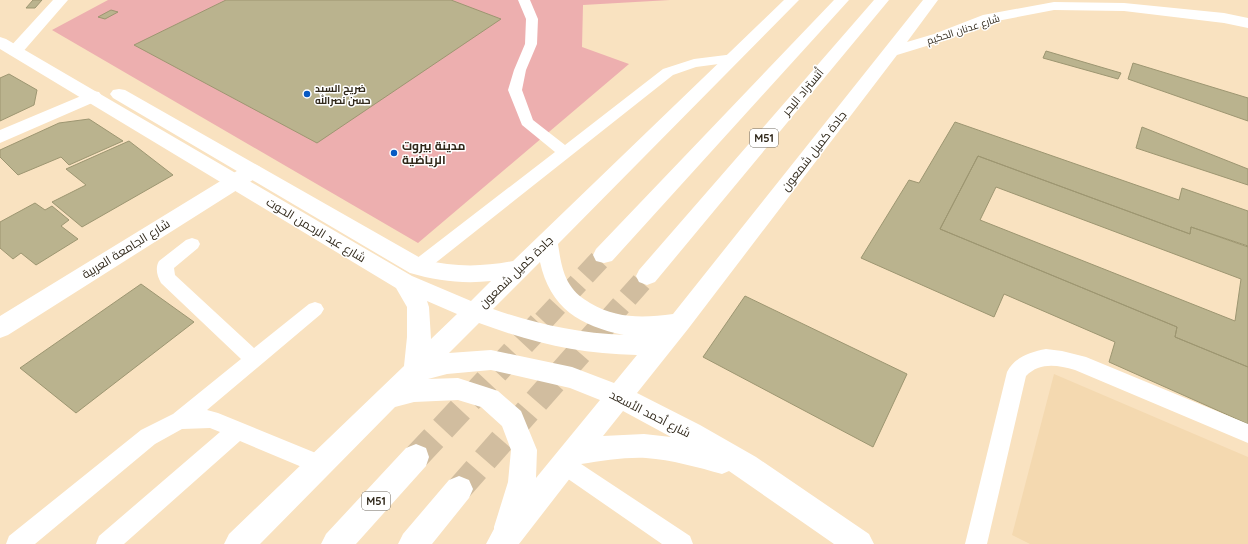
<svg xmlns="http://www.w3.org/2000/svg" width="1248" height="544" viewBox="0 0 1248 544" font-family="Quicksand,Cairo,sans-serif">
<style>
.built{fill:#f4d9b0}
.green{fill:#edafaf}
.building{fill:#bab38e;stroke:#9d9671;fill-rule:evenodd}
.lines{fill:none;stroke-linecap:round;stroke-linejoin:round}
.highway-tunnel-far1{stroke:#d1bd9f;stroke-width:21;stroke-dasharray:21 10;stroke-linecap:butt}
.highway-tunnel{stroke:#d1bd9f;stroke-width:26;stroke-dasharray:26 13;stroke-linecap:butt}
.lane{fill:#fff;fill-rule:evenodd}
.street{fill:#fff;fill-rule:evenodd}
.secondary{fill:#fff;fill-rule:evenodd}
.highway{fill:#fff;fill-rule:evenodd}
.poi-dot{fill:#0659c3;stroke:#fff;stroke-width:1.5}
.labels{text-anchor:middle;stroke-width:3;stroke-linejoin:round;paint-order:stroke}
.far-street-label{font-size:10px;fill:#30281a;stroke:#fff}
.far-poi-label{font-size:10px;font-weight:bold;fill:#30281a;stroke:#fff;text-anchor:start}
.shield{fill:#fff;stroke:#6e685f;stroke-width:1}
.shield-label{font-size:11px;font-weight:bold;fill:#30281a}
.street-label{font-size:12px;fill:#30281a;stroke:#fff}
.poi-label{font-size:12px;font-weight:bold;fill:#30281a;stroke:#fff;text-anchor:start}
</style>
<rect width="100%" height="100%" fill="#f9e2c0"/>
<path class="built" d="M1054,374L1248,457V544H1030L1012,535Z"/>
<path class="green" d="M108,0H670L583,5L582,47L629,64L418,243L52,30Z"/>
<path class="building" d="M33,0H42L35,8H26Z
M226,0H451L501,19L317,143L134,45Z
M111,10L118,12L105,19L98,17Z
M1046,51L1121,73L1118,79L1043,58Z
M1133,63L1248,98V121L1128,79Z
M9,74L37,90L34,105L0,121V78Z
M89,119L123,141L69,165L61,157L18,175L0,157V150L59,123Z
M955,122L1179,200L1182,188L1248,211V247L1191,227L1190,234L978,156L940,229L1177,327L1175,337L1248,367V424L1109,362L1115,342L1004,294L994,317L861,258L909,180L919,183Z
M1142,127L1248,169V185L1136,148Z
M129,141L173,175L82,227L52,202L86,185L66,169Z
M978,156L1190,234L1191,227L1248,246V367L1175,337L1177,327L940,229ZM996,187L1241,279L1235,321L980,220Z
M35,203L45,210L52,206L69,220L61,226L78,239L36,265L21,253L13,259L0,248V222Z
M141,284L194,322L76,413L20,368Z
M745,296L907,374L873,447L703,357Z"/>
<g class="lines">
<path class="highway-tunnel-far1" d="M543,321L604,255
M607,321L647,276"/>
<path class="highway-tunnel" d="M416,457L544,320
M459,489L608,320"/>
<path class="lane" d="M518,0H530L538,19L537,44L526,70L522,90L533,120L565,145L663,69L694,59L734,54L738,55L740,58L738,61L734,62L696,67L673,75L424,272L418,273L412,272L410,267L412,262L555,152L522,125L508,90L514,70L525,44L526,19Z
M192,238L198,240L200,244L198,248L174,268L175,275L254,348L309,304L315,302L321,304L324,309L321,314L207,410L218,413L328,458L331,465L328,472L321,475L240,441L124,544H96L99,536L220,432L210,428L182,429L155,444L35,544H6L9,536L141,430L173,414L241,359L161,283C157,276 155,268 159,261L186,240Z
M1046,349L1062,351L1086,357L1248,424V443L1075,370C1057,365 1040,362 1026,376L987,544H965L1007,372C1015,357 1030,352 1046,349Z
M565,455L572,458L690,536L693,544H662L558,472L555,465L558,458Z"/>
<path class="street" d="M53,0H68L21,54L15,56L9,54L7,51L9,48Z
M93,91L99,92L102,96L99,100L0,143V130Z
M252,165L259,166L262,171L259,176L8,335L0,338V316L245,166Z"/>
<path class="secondary" d="M784,0H799L558,244C560,257 562,273 570,285C575,293 582,298 590,303C617,319 644,318 673,314L923,0H938L907,42L934,34L983,15L1054,2L1124,3L1224,13L1248,18V28L1224,23L1124,11L1054,10L992,22L946,40L897,55L688,329L637,393L700,425L756,457L869,534L874,544H834L729,471L722,474C697,467 672,460 646,458C625,457 602,461 581,464L519,544H486L494,529V527L508,482L511,450L502,426L481,407L458,400L414,402L395,407L260,544H224L229,534L404,366L407,337V307L396,288L0,49V37L6,39L412,276L471,301L491,281C464,284 437,281 410,273L113,98L110,94L113,90L119,89L125,90L424,260C454,267 483,267 513,261ZM540,262C550,308 580,326 624,335C578,333 536,324 493,309ZM427,301L457,314L431,339L429,307ZM479,323C533,343 579,354 637,355L614,383L572,367L491,350L449,353ZM491,370L570,388L600,400L536,478L537,450L521,411L498,391L489,388L458,378L428,379L447,374ZM623,411L671,437L644,434L603,436Z"/>
<path class="highway" d="M834,0H849L612,261L604,263L596,261L593,255L596,249Z
M874,0H889L655,282L647,285L639,282L636,276L639,270Z
M416,444L426,448L429,457L426,466L356,544H321L326,534L406,448Z
M459,476L469,480L473,489L469,498L432,544H398L403,534L449,480Z"/>
</g>
<g class="poi-dot">
<circle cx="307" cy="94" r="4"/>
<circle cx="394" cy="153" r="4"/>
</g>
<g class="labels">
<g class="far-street-label">
<text transform="translate(963 29) rotate(-18)" y="4">شارع عدنان الحكيم</text>
</g>
<g class="far-poi-label">
<text x="315" y="92">ضريح السيد<tspan x="315" dy="12">حسن نصرالله</tspan></text>
</g>
<g class="shield">
<rect x="750" y="129" width="28" height="18" rx="3"/>
<rect x="362" y="492" width="28" height="18" rx="3"/>
</g>
<g class="shield-label">
<text x="764" y="142">M51</text>
<text x="376" y="505">M51</text>
</g>
<g class="street-label">
<text transform="translate(803 92) rotate(-50)" y="4">أتستراد البحر</text>
<text transform="translate(814 151) rotate(-52)" y="4">جادة كميل شمعون</text>
<text transform="translate(316 230) rotate(31)" y="4">شارع عبد الرحمن الحوت</text>
<text transform="translate(126 249) rotate(-32)" y="4">شارع الجامعة العربية</text>
<text transform="translate(516 272) rotate(-44)" y="4">جادة كميل شمعون</text>
<text transform="translate(650 414) rotate(27)" y="4">شارع أحمد الأسعد</text>
</g>
<g class="poi-label">
<text x="402" y="150">مدينة بيروت<tspan x="402" dy="14">الرياضية</tspan></text>
</g>
</g>
</svg>
